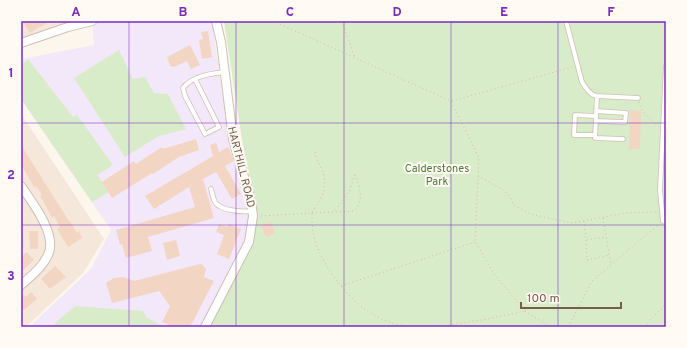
<svg xmlns="http://www.w3.org/2000/svg" width="687" height="348" viewBox="0 0 687 348" font-family="Overpass,sans-serif">
<style>
.residential{fill:#f5e8da}
.education{fill:#f3e8fa}
.green{fill:#d8ecc9}
.building{fill:#f3d5c3}
.lines{fill:none;stroke-linecap:round;stroke-linejoin:round}
.lane-casing{stroke:#d1beb0;stroke-width:5.5}
.street-casing{stroke:#d1beb0;stroke-width:10}
.path{stroke:#d9b8a5;stroke-width:1;stroke-dasharray:1 3;stroke-linecap:butt}
.lane{stroke:#fff;stroke-width:4}
.street{stroke:#fff;stroke-width:8}
.grid{fill:none;stroke:#7b2cbf;stroke-width:1;stroke-opacity:0.55}
.labels{text-anchor:middle;stroke-width:4;stroke-linejoin:round;paint-order:stroke}
.street-label{font-size:11px;fill:#7a5c4d;stroke:#fffaf3}
.park-label{font-size:11px;fill:#537a41;stroke:#fffaf3}
.neatline{fill:none;stroke:#7b2cbf;stroke-width:1.5}
.grid-label{font-size:13px;text-anchor:middle;font-weight:bold;fill:#7b2cbf}
</style>
<rect width="100%" height="100%" fill="#fdf6ec"/>
<path class="residential" d="M21,21H76L21,41Z
M21,114L104,239L83,273L26,327H21Z"/>
<path class="education" d="M92,21H212L222,92L230,137L251,215L247,239L201,327H29L91,269L111,230L21,99V59L94,45Z"/>
<path class="green" d="M224,21H666V327H209L252,244L254,200L242,140Z
M119,50L133,79L145,77L154,93L168,94L186,129L159,136L125,157L74,78Z
M28,59L73,117L77,115L113,165L97,175L109,192L92,202L21,99V65Z
M75,306L143,311L147,318L165,327H51Z"/>
<path class="building" d="M22,21H50L30,33Z
M208,31L212,57L202,59L199,40L203,39L201,32Z
M190,45L200,65L191,69L187,61L174,67L170,66L167,57Z
M630,110L641,111L640,149H629Z
M196,139L199,150L179,157L153,174L152,173L112,198L102,182L134,161L136,164L162,147L163,149Z
M216,143L219,152L228,147L232,155L234,161L225,166L241,194L232,199L216,172L203,179L214,218L148,237L152,251L126,258L122,244L120,245L116,230L195,207L189,187L154,209L145,196L213,156L210,145Z
M21,145L69,221H70L77,233L79,231L82,238L68,247L57,229L60,227L54,216L52,218L43,201L40,196L42,195L36,186L34,187L22,166Z
M271,222L275,233L266,237L261,226Z
M219,224L227,227L229,224L241,229L229,259L217,254L224,235L216,232Z
M29,231H38V249H30Z
M176,240L180,256L167,260L163,243Z
M27,252L34,260L21,272V257Z
M200,264L203,265L206,269L204,277L214,281L190,327H173L162,322L170,306L159,291L112,303L106,283L114,278L123,277L134,281Z
M55,266L66,277L50,289L41,279Z
M31,292L37,299L24,310L21,307V298L24,295L26,297Z"/>
<g class="lines">
<defs>
<path id="lane" d="M566,21L582,82C586,88 590,95 597,96L638,98
M666,66L660,190L663,221L666,222
M195,79L219,127L205,134L185,96L183,88C192,76 210,74 224,72
M597,96L595,138L623,139
M596,121L625,122L626,113L596,111
M595,135H574L575,115L596,116
M211,189C212,193 213,198 215,202C220,211 243,212 252,211"/>
<path id="street" d="M21,43L68,27L92,21
M21,186C32,202 58,235 48,255C42,268 31,276 21,285
M205,327L249,242L253,216L251,201L233,139L221,42L216,21"/>
</defs>
<use href="#lane" class="lane-casing"/>
<use href="#street" class="street-casing"/>
<path class="path" d="M273,21L451,101L479,158L475,241L494,274L525,311L550,327
M342,21L354,56
M452,101L572,67
M639,102L641,109L657,127
M478,176L503,190L510,197L514,205L530,214L572,223L625,213L657,212
M312,212C322,199 329,187 322,170C319,164 316,159 315,152
M312,213L354,211C365,199 359,187 355,173L350,190L334,212
M261,216L312,213C312,222 312,231 315,240C323,269 355,309 384,320C393,324 404,326 414,327
M603,218L611,264
M584,221L586,240L606,237
M664,227L666,232
M586,240L587,260L609,255
M341,286L475,242
M437,327L487,319L525,311
M568,327L592,281L659,224
M645,327L651,318L662,309L666,303"/>
<use href="#lane" class="lane"/>
<use href="#street" class="street"/>
</g>
<path class="grid" d="M129,21V327M236,21V327M344,21V327M451,21V327M558,21V327M21,123H666M21,225H666"/>
<g class="labels">
<g class="street-label">
<text transform="translate(242 167) rotate(76)" y="4">HARTHILL ROAD</text>
</g>
<g class="park-label">
<text x="437" y="172">Calderstones<tspan x="437" dy="13">Park</tspan></text>
</g>
</g>
<rect width="687" height="348" fill="none" stroke="#fffaf3" stroke-width="44"/>
<path d="M521 302v6h100v-6" fill="none" stroke="#7a5c4d" stroke-width="2"/>
<text x="527" y="302" font-size="12" fill="#7a5c4d" stroke="#fffaf3" stroke-width="3" paint-order="stroke">100 m</text>
<rect x="22" y="22" width="643" height="304" class="neatline"/>
<g class="grid-label">
<text x="76" y="16">A</text>
<text x="183" y="16">B</text>
<text x="290" y="16">C</text>
<text x="397" y="16">D</text>
<text x="504" y="16">E</text>
<text x="611" y="16">F</text>
<text x="11" y="77">1</text>
<text x="11" y="179">2</text>
<text x="11" y="280">3</text>
</g>
</svg>
